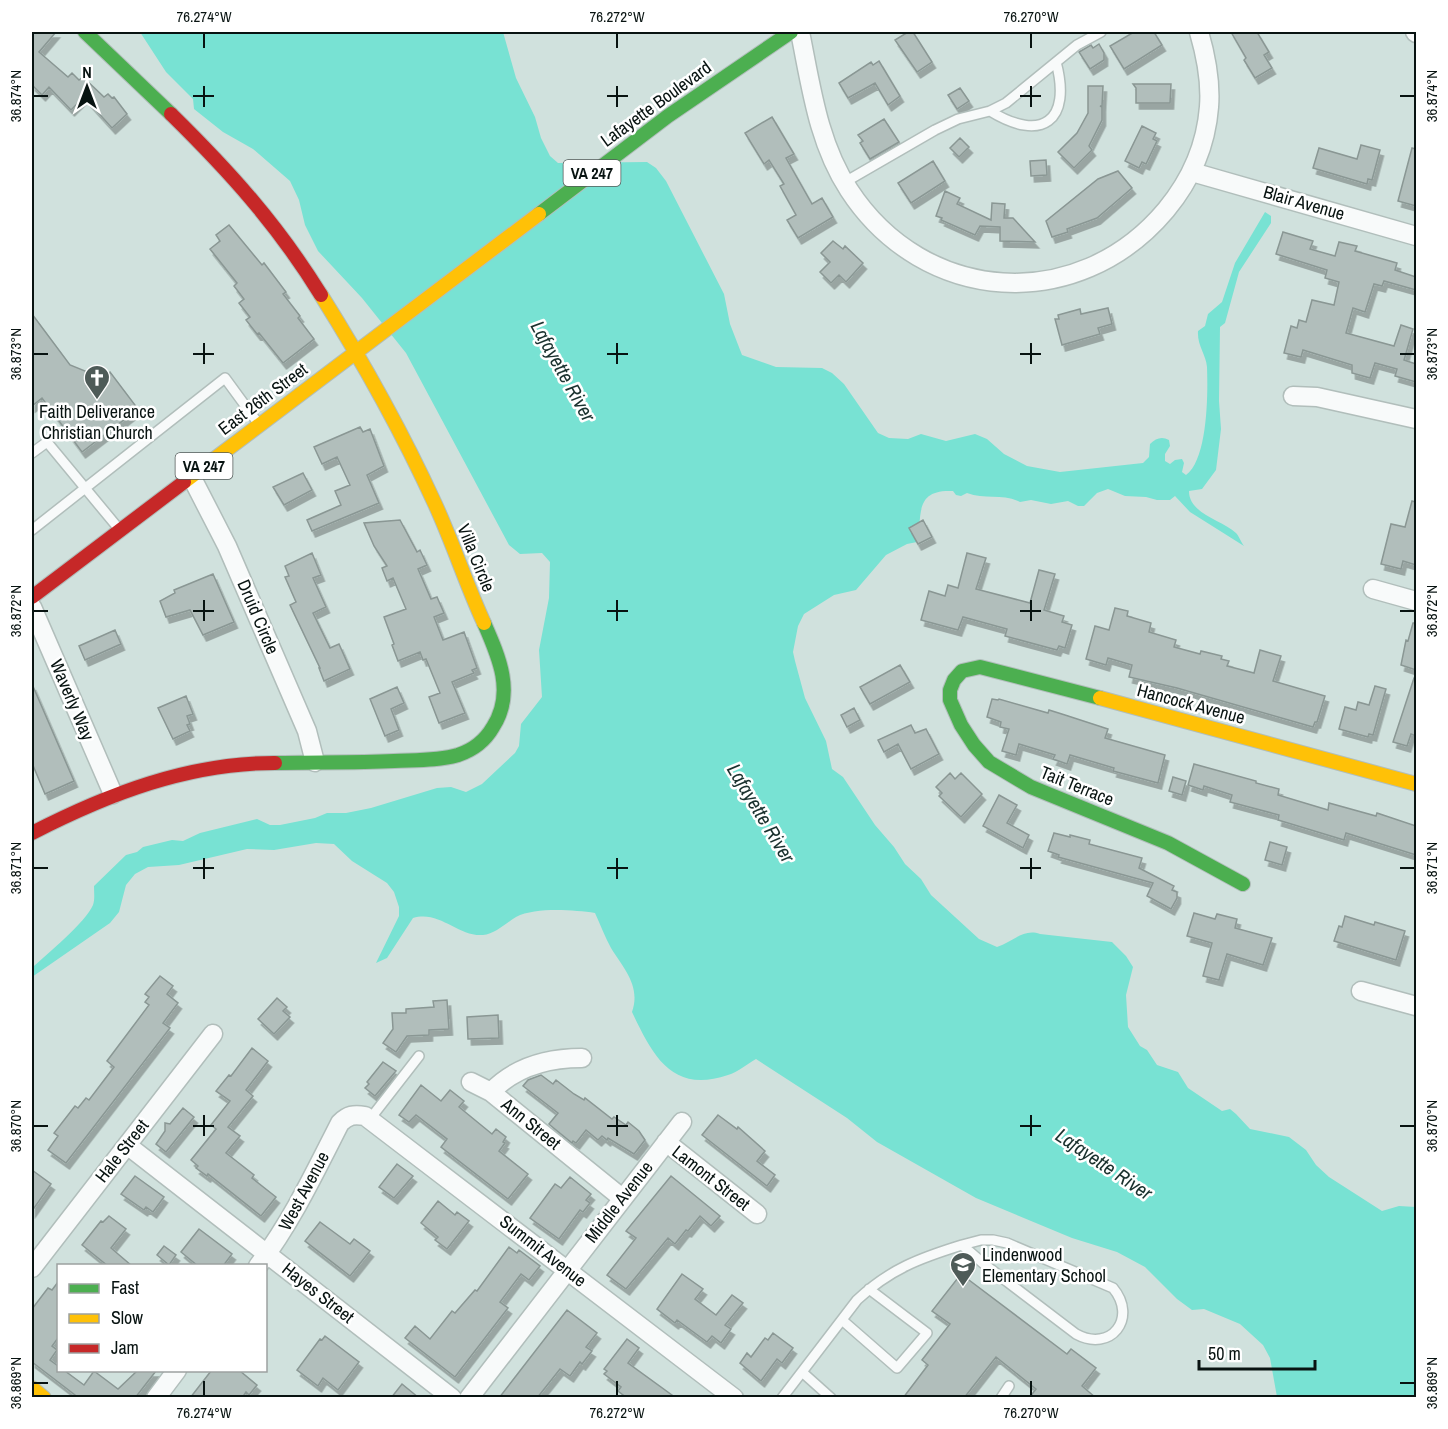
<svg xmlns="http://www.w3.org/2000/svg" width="1448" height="1429" viewBox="0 0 1448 1429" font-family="'Archivo Narrow',sans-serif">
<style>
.water{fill:#78e2d3}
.building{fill:#b1bebb;stroke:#8a9794;stroke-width:1.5;filter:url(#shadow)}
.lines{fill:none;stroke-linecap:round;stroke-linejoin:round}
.lane-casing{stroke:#b1bebb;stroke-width:12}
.street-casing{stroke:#b1bebb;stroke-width:21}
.fast-casing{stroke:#b1bebb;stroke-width:16}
.slow-casing{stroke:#b1bebb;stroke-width:16}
.jam-casing{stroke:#b1bebb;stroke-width:16}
.lane{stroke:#f8fafa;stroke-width:9}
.street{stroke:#f8fafa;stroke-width:18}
.fast{stroke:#4caf50;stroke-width:14}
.slow{stroke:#ffc107;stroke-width:14}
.jam{stroke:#c62828;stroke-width:14}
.ticks{fill:none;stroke:#081311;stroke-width:2}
.labels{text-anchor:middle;stroke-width:5;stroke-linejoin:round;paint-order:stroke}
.shield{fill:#fff;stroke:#525a58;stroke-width:1.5}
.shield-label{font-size:16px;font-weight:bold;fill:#081311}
.street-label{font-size:18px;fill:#081311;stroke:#fff}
.poi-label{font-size:18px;fill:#081311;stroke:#fff}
.water-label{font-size:20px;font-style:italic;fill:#1a312e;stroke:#fff}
.neatline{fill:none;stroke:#081311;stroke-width:2}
.ticks-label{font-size:15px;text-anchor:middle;fill:#081311}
</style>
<defs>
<filter id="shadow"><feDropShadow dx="3.5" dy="6" stdDeviation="0" flood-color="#0004"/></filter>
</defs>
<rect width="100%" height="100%" fill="#d0e1dd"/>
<path class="water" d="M140,32H503L516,78L535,117L541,138L550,156L558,163L647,162L656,168L666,181L724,294L730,324L742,355L776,367L822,368L832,373L844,384L878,433L889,438L908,439L921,434L946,441L975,434L987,439L1004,454L1027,466L1060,472L1143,463L1149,457L1150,444C1156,438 1162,436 1169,440L1170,446L1165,454V461L1170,464L1175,460L1182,459L1184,463L1182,472L1186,475C1208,459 1208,393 1207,367C1206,354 1197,346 1198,331L1205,326L1208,314L1222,302L1235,263L1265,212L1271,216V223L1239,272L1225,323L1220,327L1219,401L1221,429L1216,470L1202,489L1189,491C1189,514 1222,520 1236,533C1239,536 1241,542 1244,546L1190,512L1175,496L1170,500H1157L1146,497L1125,496L1108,489L1097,493L1084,506H1078L1068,501L1051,504L1031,500L1020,502C1003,493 985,500 967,493L961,496L956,495L953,491C913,489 923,516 917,542L907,544L886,555L856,590L834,595L804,614L798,626L793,652L795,661L805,698L826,741L832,769L843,777L875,825L894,847L905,864L921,879L931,895L979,939L997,947C1013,942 1023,928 1040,934L1112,942L1126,956L1133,967L1126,995L1128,1027L1140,1046L1147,1050L1157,1065L1178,1072L1188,1088L1222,1111L1230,1109L1236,1114L1250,1129L1289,1137L1306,1150L1316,1165L1329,1177L1382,1211L1399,1206L1416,1207V1397H1277L1270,1358L1263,1345L1240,1324L1204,1309L1192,1310L1177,1299L1145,1267L1117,1252L1072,1238L976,1198L877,1142L847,1118L756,1059C747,1064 738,1072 728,1075C672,1094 653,1056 632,1012C641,986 624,969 611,948C605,937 600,924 595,913C573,910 536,907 516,917C506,923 495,934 483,935C458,937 440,910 413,918L387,958L376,963L399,916V907L394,892L387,883L352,861L334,844L316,843L274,850L247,849L179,865L148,867L135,874L126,885L119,912L110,923L32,977V968C46,955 86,922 93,905C95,899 94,893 94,886L126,855L137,852L143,847L172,840L183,841L200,833L257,819L270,825H280L315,818L327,813H346L371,808L437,788L451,787L466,792L482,784L515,753L519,746L521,724L542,697L539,650L549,598L550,562L542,553L520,554L509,545L406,353L362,298L318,251L305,225L299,200L290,181L253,149L223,132L194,109L193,99L166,72Z"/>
<path class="building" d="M32,32H56L39,52L68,77L72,73L79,80L83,77L104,97L108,94L112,98L114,97L127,114L112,128L84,97L71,110L49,87L42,95L32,85Z
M908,32H913L932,62L917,72L895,40Z
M1134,32H1154L1162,45L1124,69L1110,46Z
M1231,32H1257L1269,52L1264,55L1272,68L1255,78L1244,60L1246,58Z
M1099,44L1104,53V60L1090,69L1079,52L1091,45L1093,48Z
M879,61L900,96L888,105L875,83L848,98L839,83L871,62L873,65Z
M1133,84H1171L1170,103H1136V88Z
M1088,86H1103L1102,106H1100L1102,107V120L1089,146L1092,150L1074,168L1058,152L1077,133L1088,113Z
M960,88L969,101L957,109L948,95Z
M772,117L794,154L786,158L812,204L822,198L833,217L798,238L787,220L796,215L780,186L784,184L769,160L764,164L745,133Z
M884,119L899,142L870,159L860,143L863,141L858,135Z
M1142,126L1156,133L1153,139L1157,141L1146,164L1142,162L1139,168L1125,161Z
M960,138L969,147L959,157L950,148Z
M1361,145L1380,150L1372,180L1368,179L1367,184L1313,168L1319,148L1357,159Z
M1412,148L1416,149V206L1398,201Z
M1046,160L1047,175L1031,176L1030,161Z
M933,161L945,181L911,203L898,183Z
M1118,171L1132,188L1097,218L1067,229L1068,232L1052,237L1046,221L1098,179Z
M945,191L960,198L957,204L991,220L992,203L1005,204L1004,218H1013L1035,242L1000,241V227L980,226L975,235L941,220L942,218L936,216Z
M229,225L262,265L264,263L286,292L283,294L300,316L298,318L314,339L283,363L259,333L257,334L246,320L250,317L239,303L244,299L234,286L237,283L210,249L220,241L216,235Z
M1283,232L1313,241L1310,249L1335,256L1339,242L1357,246L1355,251L1397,263L1395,270L1416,277V290L1384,281L1382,286L1374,284L1365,312L1353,308L1346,333L1394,346L1401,325L1413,329L1404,360L1416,364V382L1395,376L1397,369L1375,363L1370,378L1352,373V365L1303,350L1301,357L1284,353L1291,326L1297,328L1299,320L1306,322L1312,300L1334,305L1339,282L1325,278L1327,270L1276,254Z
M833,241L843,249L845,246L863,263L846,282L839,275L831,283L820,272L830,262L821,253Z
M1108,308L1112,324L1098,328L1100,334L1062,345L1055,319H1059L1058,315L1080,309L1081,314Z
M32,314L70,365L102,378L110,372L138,409L82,452L42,398L32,406Z
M360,427L363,432L370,429L384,466L367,475L379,503L312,531L307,520L341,505L335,491L350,485L337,457L322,464L314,447Z
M303,473L312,490L284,505L273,487Z
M1412,501L1416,502V565L1403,561L1401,569L1381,564L1391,524L1405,527Z
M400,520L417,552L420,550L427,565L418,569L431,599L437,597L444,613L434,617L443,640L464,632L477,668L472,670L474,673L452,682L465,713L439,723L429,697L440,693L426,659L423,660L420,652L398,661L392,645L394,644L384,617L406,609L393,578L387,581L382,568L387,566L374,546L364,523Z
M923,520L932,537L918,544L909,528Z
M312,553L321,575L313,578L326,607L313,613L330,648L339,644L350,669L324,681L319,668H320L290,605L296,602L285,577L289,576L285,566Z
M967,553L986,558L976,589L1030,603L1039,570L1055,574L1044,610L1064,616L1062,622L1072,625L1065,648L1059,646L1057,650L1005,636L1007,629L963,617L958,630L921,620L929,591L945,596L948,585L958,588Z
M213,574L234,622L203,635L190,610L166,617L160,601L175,593L174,590Z
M1115,608L1128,611L1127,616L1151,623L1149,632L1176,640L1174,647L1200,654L1201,651L1222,656L1221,659L1229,661L1227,666L1254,673L1260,650L1281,656L1273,681L1325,696L1317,722H1315L1313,727L1177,688L1129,677L1132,665L1108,658L1106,665L1086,659L1095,626L1109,630Z
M1413,623H1416V670L1401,665L1406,640L1408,641Z
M115,630L121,644L85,660L79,646Z
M900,665L910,682L870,704L860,687Z
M1414,678H1416V736L1411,734L1407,746L1393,742Z
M32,684L74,781L45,794L32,763Z
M1375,686L1386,689L1373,735L1369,734L1368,737L1339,729L1345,707L1356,710L1358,702L1369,705Z
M397,687L404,703L391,709L399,730L385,736L370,699Z
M186,696L193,714L187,716L190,724L187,725L190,731L173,739L158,708Z
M992,699L998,700L999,699L1048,713L1049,710L1065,715L1108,729L1105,738L1165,755L1158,783L1113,771L1114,768L1070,755L1067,764L1053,759L1055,755L1019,744L1016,755L1002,751L1009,729L1000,727L1001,722L987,717Z
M854,708L860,720L847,727L841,715Z
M911,725L915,733L926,729L939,754L911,769L898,744L884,752L878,740Z
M1194,764L1256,781V783L1279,789L1278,795L1328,810L1329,803L1376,816L1377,813L1416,826V855L1346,833L1344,840L1278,820L1279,815L1230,802L1232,795L1204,786L1203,790L1188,785Z
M950,773L955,779L961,773L982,794L961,817L939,796L942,793L936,787Z
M1173,777L1186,781L1182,795L1169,791Z
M999,795L1017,805L1007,823L1029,835L1023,848L983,826Z
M1054,833L1070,837V835L1090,840L1089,844L1142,858L1139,868L1174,886L1172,890L1177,892V898L1171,909L1147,896L1153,883L1058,857L1059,855L1048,851Z
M1270,842L1287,847L1282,865L1265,860Z
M1194,913L1215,919L1217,914L1237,919L1235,928L1272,938L1263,965L1227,954L1219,980L1203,976L1212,943L1187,936Z
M1345,916L1374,925L1375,922L1405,931L1396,960L1334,941L1339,926L1342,927Z
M160,976L173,986L167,994L178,1003L163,1023L170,1028L66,1163L48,1150L58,1136L54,1133L75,1106L78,1108L86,1098L89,1100L114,1067L107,1061L149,1005L145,1002L149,997L145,994Z
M277,998L287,1007L283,1011L290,1017L274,1034L258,1019Z
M447,1000L449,1029L429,1030V1035L407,1036L396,1052L383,1043L393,1029L392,1013H406V1009L434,1007L433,1001Z
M498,1015L499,1038L468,1039L467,1017Z
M252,1048L268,1061L246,1090L253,1096L228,1127L240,1136L226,1153L254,1175L252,1178L276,1197L261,1216L208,1174L207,1176L196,1168L198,1166L191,1160L216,1129L211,1125L230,1101L216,1091L229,1075L231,1076Z
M383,1062L396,1071L375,1096L365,1088L369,1084L367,1082Z
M541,1075L553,1084L556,1080L574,1094L584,1100L585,1098L612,1119L614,1117L626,1125L628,1122L639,1131L645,1140L634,1154L608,1138L607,1140L602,1136L598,1140L586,1130L576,1143L573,1141L572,1143L550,1125L549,1124L558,1113L523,1086L528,1080Z
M421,1085L441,1101L450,1090L464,1101L459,1107L492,1134L496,1129L506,1137L503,1142L505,1143L499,1151L528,1174L508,1199L441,1147L447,1139L416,1115L409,1122L399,1115Z
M183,1108L194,1117L166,1152L156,1144L165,1131V1123L170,1124Z
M718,1115L737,1129L738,1127L765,1151L757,1161L775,1175L767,1186L702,1135Z
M397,1164L413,1176L394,1198L379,1187Z
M32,1170L51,1184L32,1211Z
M135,1176L164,1197L153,1212L146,1207L144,1210L121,1194Z
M671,1176L720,1216L711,1226L700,1216L688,1231L686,1230L675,1244L668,1238L626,1289L607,1275L636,1238L626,1231Z
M570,1177L591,1194L586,1200L590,1203L583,1212L580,1210L559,1239L530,1218L555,1184L561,1188Z
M438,1201L455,1215L457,1212L469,1221L447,1249L435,1240L438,1237L421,1223Z
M109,1216L126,1229L111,1248L132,1266H108L82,1245L101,1221L103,1222Z
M320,1222L350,1244L354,1239L370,1251L350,1276L305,1241Z
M199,1229L232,1254L223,1266H198L181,1252Z
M164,1246L176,1255L169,1265L157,1255Z
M509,1247L517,1253L519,1250L540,1266L529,1280L521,1274L500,1302L508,1308L455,1377L405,1338L415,1326L430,1339L452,1311L455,1313L475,1290L477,1291Z
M682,1274L703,1289L695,1299L716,1315L732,1295L743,1303L725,1325L731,1329L721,1343L712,1336L707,1342L677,1320L675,1323L657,1309Z
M961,1274L1067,1354L1071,1349L1096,1368L1082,1386L1096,1398H1029L1036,1389L996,1357L964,1398H903L928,1365L922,1360L950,1324L932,1311Z
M58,1282V1338L52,1346L57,1350L50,1360L58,1366V1371H65L84,1385L94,1371L118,1389L137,1371H156L135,1398H74L75,1395L32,1362V1309L48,1288L52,1290Z
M567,1310L597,1333L586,1347L592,1351L582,1364L580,1362L570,1376L560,1369L537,1398H499Z
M773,1333L793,1348L782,1363L777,1359L761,1381L740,1363L747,1353L751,1357L765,1338L768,1340Z
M325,1336L359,1362L338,1390L323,1378L318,1386L297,1370L320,1339L322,1340Z
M627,1339L639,1348L628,1363L676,1398H627L618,1391L621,1387L604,1374L607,1371L604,1369Z
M211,1371H240L257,1385L249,1395L246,1392L242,1398H190Z
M402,1384L419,1398H391Z"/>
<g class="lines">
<defs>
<path id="lane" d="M990,111C1042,143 1072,121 1056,62
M845,182L935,130L958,119L990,111L1006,103L1077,45L1101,32
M32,453L47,442L119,529
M32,530L225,378L258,423
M370,1119L419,1056
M981,1240H993L1007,1243L1113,1288C1138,1318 1111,1353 1076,1334L984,1264L962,1245Z
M842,1320L897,1368L927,1333L869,1289
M802,1372L831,1398
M782,1398L857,1300C890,1269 920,1258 962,1245
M1001,1398L1009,1386"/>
<path id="street" d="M800,32C811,86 818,143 849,190C924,305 1078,315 1166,210C1190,181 1206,146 1209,107C1211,82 1206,56 1199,32
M1415,32L1416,33
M1192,172L1416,236
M1293,396L1317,397L1416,419
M191,476L227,546L307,731L315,762
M1373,589L1416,601
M32,607L113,794
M1361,991L1416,1006
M471,1082L491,1092L622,1198
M491,1092C515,1067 547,1058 582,1058
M666,1142L757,1214
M127,1145L452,1398
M258,1266C292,1221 315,1172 340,1123C348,1115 354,1114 365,1116L734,1398
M32,1268L213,1034
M156,1398L177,1370
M469,1398L682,1122"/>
<path id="fast" d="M85,32L171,114
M539,214L668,116L791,32
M1100,698L980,667L962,671L954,680L950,690V700L961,725L974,745L989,762L1031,787L1168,843L1243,884
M275,763C315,762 354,763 394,761C415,760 438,761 458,755C473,750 485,741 493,727C515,693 499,657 484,623"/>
<path id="slow" d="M321,295C363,362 402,432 435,504C453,543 466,584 484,623
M184,482L539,214
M1100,698L1416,784
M32,1388L44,1398"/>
<path id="jam" d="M171,114C230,172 277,224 321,295
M32,597L184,482
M32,833C108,794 188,763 275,763"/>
</defs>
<use href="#lane" class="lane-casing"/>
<use href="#street" class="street-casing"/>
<use href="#fast" class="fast-casing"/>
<use href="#slow" class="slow-casing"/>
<use href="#jam" class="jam-casing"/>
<use href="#lane" class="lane"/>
<use href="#street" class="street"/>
<use href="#fast" class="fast"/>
<use href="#slow" class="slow"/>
<use href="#jam" class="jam"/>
</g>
<path class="ticks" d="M204,33V48M617,33V48M1031,33V48M204,86V107M617,86V107M1031,86V107M33,96H48M193,96H214M607,96H628M1020,96H1041M1400,96H1415M204,343V364M617,343V364M1031,343V364M33,354H48M193,354H214M607,354H628M1020,354H1041M1400,354H1415M204,600V621M617,600V621M1031,600V621M33,611H48M193,611H214M607,611H628M1020,611H1041M1400,611H1415M204,858V879M617,858V879M1031,858V879M33,868H48M193,868H214M607,868H628M1020,868H1041M1400,868H1415M204,1115V1136M617,1115V1136M1031,1115V1136M33,1126H48M193,1126H214M607,1126H628M1020,1126H1041M1400,1126H1415M204,1381V1396M617,1381V1396M1031,1381V1396M33,1383H48M1400,1383H1415"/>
<defs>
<symbol id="church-pin" viewBox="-11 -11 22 30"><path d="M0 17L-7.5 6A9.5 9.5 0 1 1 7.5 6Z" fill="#4e5b58" stroke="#fff"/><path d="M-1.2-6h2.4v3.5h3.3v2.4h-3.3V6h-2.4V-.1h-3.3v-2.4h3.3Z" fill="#fff"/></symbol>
<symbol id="school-pin" viewBox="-11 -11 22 30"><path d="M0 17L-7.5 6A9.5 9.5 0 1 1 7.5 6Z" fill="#4e5b58" stroke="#fff"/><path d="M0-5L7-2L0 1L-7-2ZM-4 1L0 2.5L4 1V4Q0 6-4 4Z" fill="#fff"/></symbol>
</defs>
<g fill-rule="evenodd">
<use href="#church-pin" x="82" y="363" width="30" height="40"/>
<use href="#school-pin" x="948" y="1250" width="30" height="40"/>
</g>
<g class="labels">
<g class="shield">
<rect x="563.5" y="160" width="57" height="26" rx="4.5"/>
<rect x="175.5" y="453" width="57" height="26" rx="4.5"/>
</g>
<g class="shield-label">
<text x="592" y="179">VA 247</text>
<text x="204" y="472">VA 247</text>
</g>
<g class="street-label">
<text transform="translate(656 104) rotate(-36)" y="6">Lafayette Boulevard</text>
<text transform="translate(1304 203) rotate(16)" y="6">Blair Avenue</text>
<text transform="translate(263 399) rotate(-37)" y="6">East 26th Street</text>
<text transform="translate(476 558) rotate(68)" y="6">Villa Circle</text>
<text transform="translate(258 617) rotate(67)" y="6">Druid Circle</text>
<text transform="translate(72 700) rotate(67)" y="6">Waverly Way</text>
<text transform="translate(1191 704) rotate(15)" y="6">Hancock Avenue</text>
<text transform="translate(1077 786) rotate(22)" y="6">Tait Terrace</text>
<text transform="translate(531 1124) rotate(39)" y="6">Ann Street</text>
<text transform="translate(122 1151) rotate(-52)" y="6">Hale Street</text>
<text transform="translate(711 1178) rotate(38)" y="6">Lamont Street</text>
<text transform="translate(304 1191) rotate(-62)" y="6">West Avenue</text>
<text transform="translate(619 1202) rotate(-52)" y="6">Middle Avenue</text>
<text transform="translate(543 1251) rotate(38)" y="6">Summit Avenue</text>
<text transform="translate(318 1293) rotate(38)" y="6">Hayes Street</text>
</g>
<g class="poi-label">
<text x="97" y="418">Faith Deliverance<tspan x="97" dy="21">Christian Church</tspan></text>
<text x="982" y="1261" text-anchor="start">Lindenwood<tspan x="982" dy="21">Elementary School</tspan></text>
</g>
<g class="water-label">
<text transform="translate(563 371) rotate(61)" y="7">Lafayette River</text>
<text transform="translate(761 813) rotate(59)" y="7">Lafayette River</text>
<text transform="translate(1104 1164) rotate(34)" y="7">Lafayette River</text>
</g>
</g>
<rect width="1448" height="1429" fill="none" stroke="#ffffff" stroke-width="66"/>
<rect x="57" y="1264" width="210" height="108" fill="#ffffff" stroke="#9ca1a0" stroke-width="1.5"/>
<rect x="69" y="1284" width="30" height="9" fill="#4caf50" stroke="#9ca1a0" stroke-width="1.5"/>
<text x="111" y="1294" font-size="18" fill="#081311">Fast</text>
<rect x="69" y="1314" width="30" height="9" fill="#ffc107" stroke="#9ca1a0" stroke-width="1.5"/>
<text x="111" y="1324" font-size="18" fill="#081311">Slow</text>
<rect x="69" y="1344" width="30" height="9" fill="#c62828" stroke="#9ca1a0" stroke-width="1.5"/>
<text x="111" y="1354" font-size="18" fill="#081311">Jam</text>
<g transform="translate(87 87)" stroke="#ffffff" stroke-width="4.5" paint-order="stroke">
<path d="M0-4.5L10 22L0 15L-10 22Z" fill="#081311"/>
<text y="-9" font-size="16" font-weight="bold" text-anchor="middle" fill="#081311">N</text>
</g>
<path d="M1199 1360v9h116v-9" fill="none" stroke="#081311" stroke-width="3"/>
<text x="1208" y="1360" font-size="18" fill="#081311" stroke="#ffffff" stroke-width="4.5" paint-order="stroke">50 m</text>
<rect x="33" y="33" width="1382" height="1363" class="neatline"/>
<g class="ticks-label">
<text x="204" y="22">76.274°W</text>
<text x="617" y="22">76.272°W</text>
<text x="1031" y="22">76.270°W</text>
<text transform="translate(16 96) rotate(-90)" y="5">36.874°N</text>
<text transform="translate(1432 96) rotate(-90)" y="5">36.874°N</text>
<text transform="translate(16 354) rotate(-90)" y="5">36.873°N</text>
<text transform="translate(1432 354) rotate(-90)" y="5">36.873°N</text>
<text transform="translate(16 611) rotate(-90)" y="5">36.872°N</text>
<text transform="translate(1432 611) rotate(-90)" y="5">36.872°N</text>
<text transform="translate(16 868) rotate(-90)" y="5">36.871°N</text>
<text transform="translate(1432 868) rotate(-90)" y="5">36.871°N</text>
<text transform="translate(16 1126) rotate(-90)" y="5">36.870°N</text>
<text transform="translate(1432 1126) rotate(-90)" y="5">36.870°N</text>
<text transform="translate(16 1383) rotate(-90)" y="5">36.869°N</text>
<text transform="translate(1432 1383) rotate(-90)" y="5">36.869°N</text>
<text x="204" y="1418">76.274°W</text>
<text x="617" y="1418">76.272°W</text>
<text x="1031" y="1418">76.270°W</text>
</g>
</svg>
